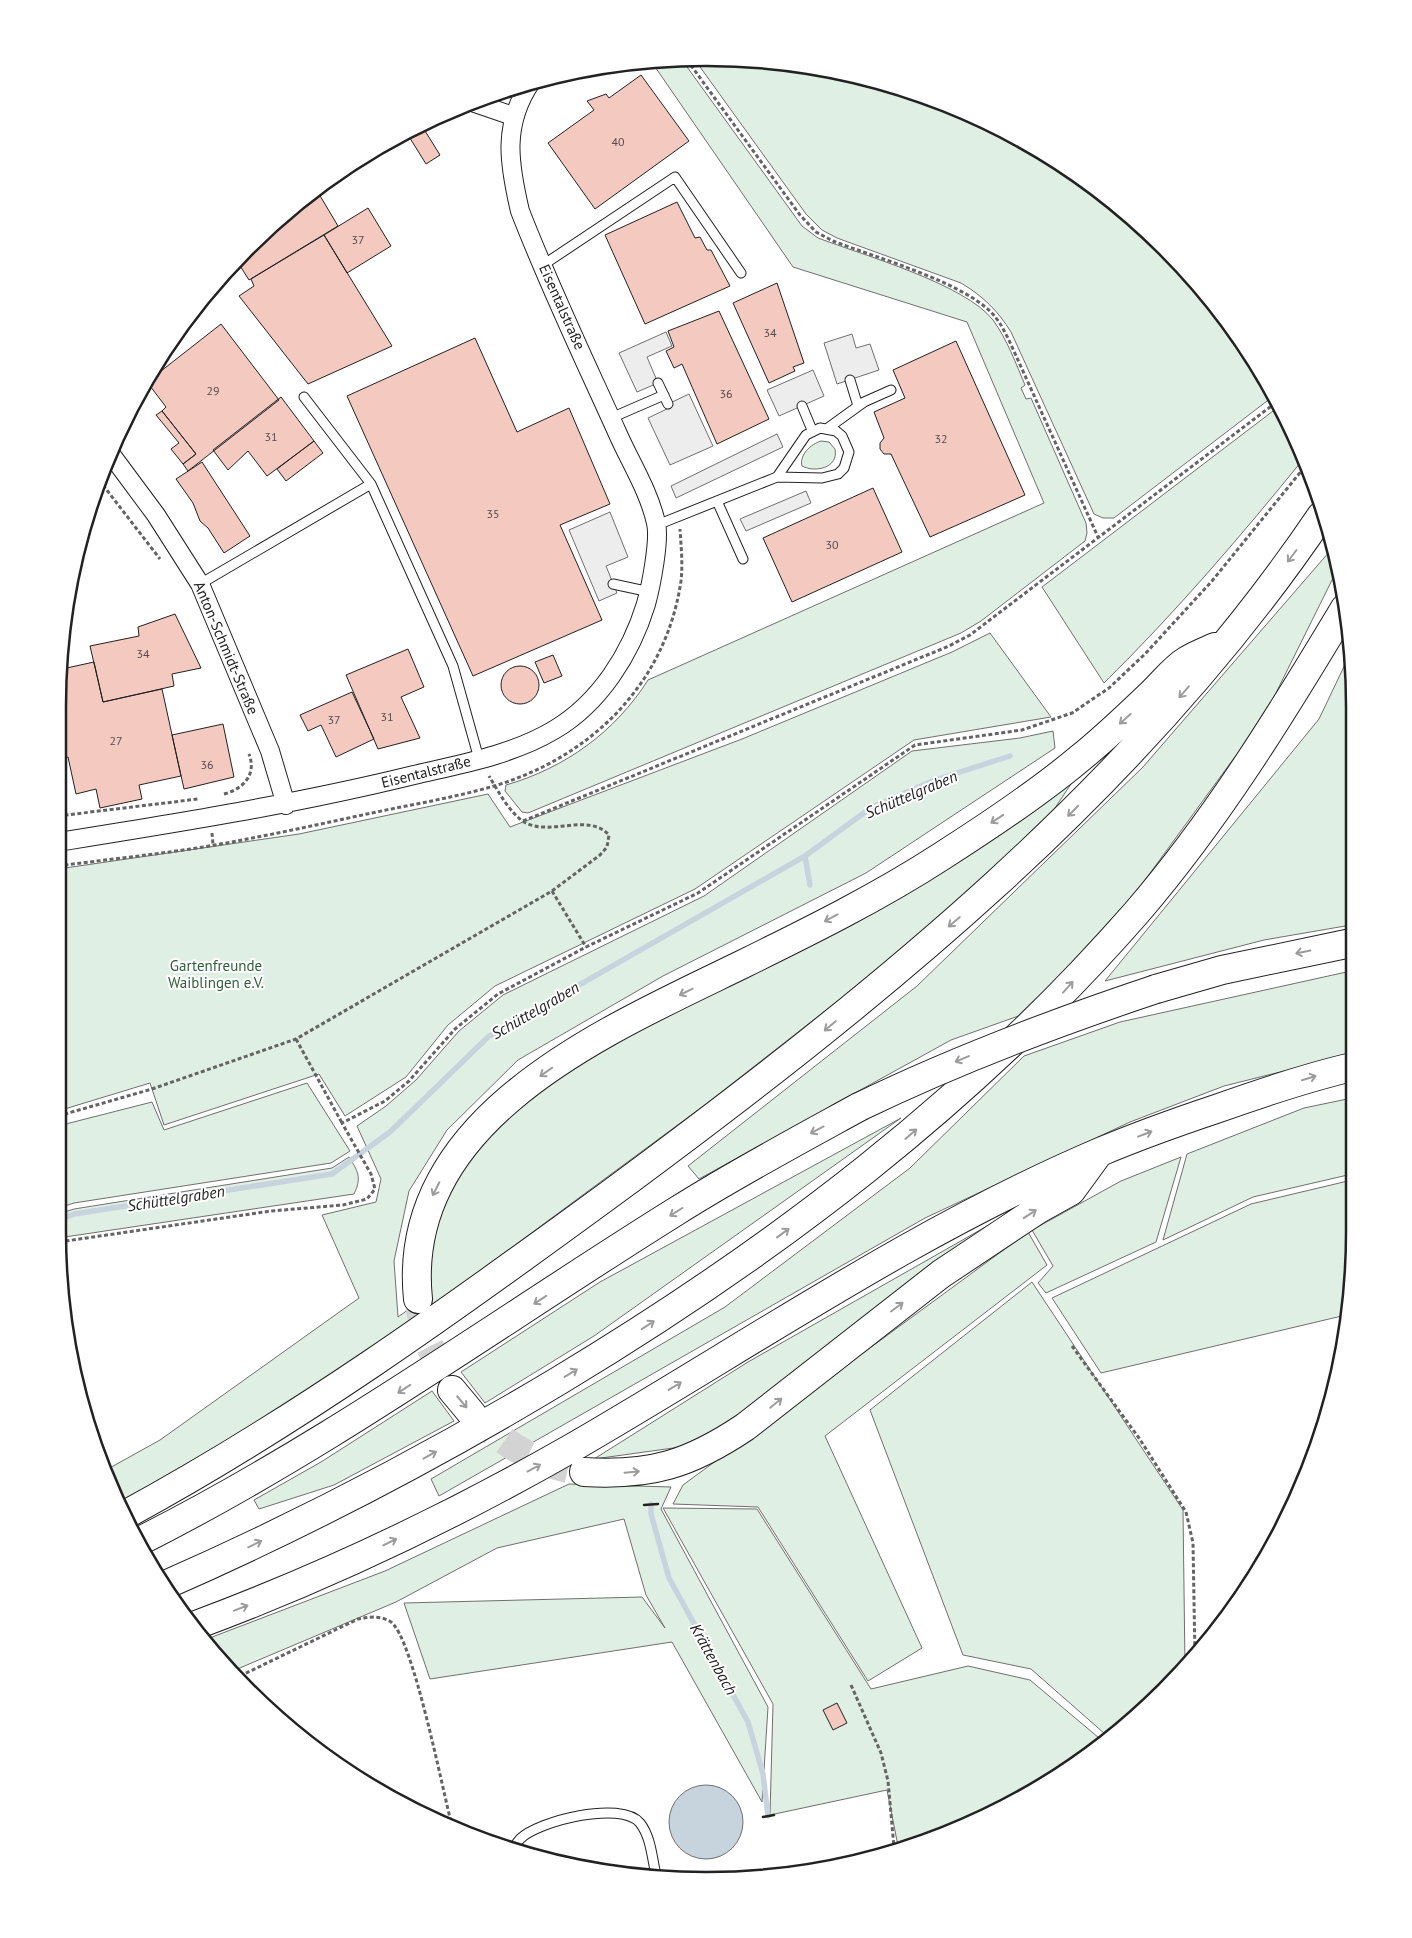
<svg xmlns="http://www.w3.org/2000/svg" width="1412" height="1938" viewBox="0 0 1412 1938" font-family="'PT Sans',sans-serif">
<style>
.green{fill:#e0efe3;stroke:#6f6f6f}
.parking{fill:#ededed;stroke:#6f6f6f}
.water{fill:#c7d3dd;stroke:#6f6f6f}
.lines{fill:none;stroke-linecap:round;stroke-linejoin:round}
.stream{stroke:#c7d3dd;stroke-width:5.5}
.building{fill:#f3c9c0;stroke:#222}
.highway-tunnel{stroke:#d3d3d3;stroke-width:28;stroke-dasharray:28 14;stroke-linecap:butt}
.lane-casing{stroke:#222;stroke-width:11}
.street-casing{stroke:#222;stroke-width:20}
.highway-casing{stroke:#222;stroke-width:30}
.path{stroke:#646464;stroke-width:3;stroke-dasharray:4 2.5;stroke-linecap:butt}
.lane{stroke:#fff;stroke-width:9}
.street{stroke:#fff;stroke-width:18}
.highway{stroke:#fff;stroke-width:28}
.highway-bridge-casing{stroke:#222;stroke-width:30;stroke-linecap:butt}
.highway-bridge{stroke:#fff;stroke-width:28}
.wall{stroke:#222;stroke-width:2.5}
.oneway{stroke:#9c9c9c}
.labels{text-anchor:middle;stroke-width:4;stroke-linejoin:round;paint-order:stroke}
.number-label{font-size:12px;fill:#564c4a}
.street-label{font-size:15px;fill:#222;stroke:#fff}
.park-label{font-size:15px;fill:#2f5e38;stroke:#fff}
.water-label{font-size:16px;font-style:italic;fill:#222;stroke:#fff}
.rim{fill:none;stroke:#222;stroke-width:2.5}
</style>
<rect width="100%" height="100%" fill="#fff"/>
<path class="green" d="M663,59L682,60L802,226L818,238C863,255 965,284 993,320C1007,339 1016,364 1025,385L1021,388L1026,399L1031,398L1086,523L1087,533L1085,541L981,621L961,633L528,813L522,812L505,791L506,785C565,768 615,732 648,680L1044,503L967,322L793,267L651,61Z
M695,60L790,63L914,92L1030,144L1133,218L1220,311L1271,398L1114,518H1103L1094,514L1011,332C998,311 983,296 961,283L837,238L822,230L806,214Z
M1277,408L1305,457C1241,536 1176,612 1104,683L1042,587Z
M821,441L829,442L835,449C839,468 815,473 802,466C799,455 811,444 821,441Z
M1330,551L1336,572L1264,717L1137,891L1024,1014L951,1040L699,1179L688,1166L917,986L1143,767Z
M990,633L1051,717L914,740L695,889L495,986L448,1025L406,1077L345,1116L319,1074L164,1125L150,1083L58,1111V869L299,834L488,794L510,827L742,739L952,652Z
M1349,656L1351,925L1264,940L1105,981L1319,719Z
M1053,731L1055,748L866,873L663,976L518,1060L447,1130L409,1191L394,1261L398,1317L427,1296V1239L468,1153L549,1080L1083,766L1055,808L971,891L880,968L706,1104L461,1285L337,1372L245,1430L118,1503L106,1470L160,1440L359,1298L322,1215L376,1202L381,1179L357,1126L386,1106L416,1080L459,1031L503,995L704,896L912,751L1020,738Z
M1351,971L1352,1054L1224,1086L1130,1122L925,1218L439,1496L431,1479L725,1307L910,1168L1024,1056L1120,1022Z
M307,1083L350,1151L331,1163L74,1203L58,1208V1126L152,1102L164,1130Z
M1352,1098V1174L1253,1197L1163,1240L1187,1154L1304,1108Z
M901,1118L594,1336L485,1403L461,1372L600,1282Z
M349,1157C358,1171 362,1178 354,1194L58,1238V1214L74,1209L332,1168Z
M1181,1157L1156,1242L1046,1293L1038,1283L1053,1266L1032,1230L1121,1181Z
M1352,1180L1353,1275L1346,1315L1101,1373L1052,1298L1251,1204Z
M1017,1209L773,1392L695,1445L594,1459L748,1362Z
M1028,1232L1047,1265L825,1436L922,1648L868,1681L758,1507L673,1504L683,1485Z
M1032,1282L1183,1510L1185,1667L1112,1736L1105,1734L1031,1669L963,1655L870,1410Z
M432,1391L454,1421L334,1485L259,1509L254,1500L321,1462Z
M569,1484L671,1487L661,1509L768,1707L762,1802L672,1642L430,1679L404,1603L642,1597L665,1628L646,1595L624,1519L497,1548L396,1602L235,1670L207,1639L385,1571Z
M663,1508L757,1509L871,1689L968,1666L1030,1680L1105,1743L954,1831L898,1846L887,1790L770,1815L773,1704Z"/>
<path class="parking" d="M666,332L672,346L647,357L658,383L637,392L619,353Z
M852,334L856,348L870,344L879,370L837,384L824,343Z
M813,370L824,396L779,416L767,390Z
M689,394L713,446L670,465L648,418L669,408L668,404Z
M777,434L783,447L676,498L671,486Z
M806,491L811,503L746,531L740,519Z
M610,512L628,557L606,566L617,593L599,601L569,530Z"/>
<path class="water" d="M669 1822a37 37 0 1 1 74 0a37 37 0 1 1-74 0Z"/>
<g class="lines">
<path class="stream" d="M805,856L810,885
M58,1220L74,1214L332,1174L390,1132L488,1037L805,856L872,807L935,780L1010,756
M651,1504V1514L669,1578L748,1722L763,1774L768,1816"/>
</g>
<path class="building" d="M641,75L689,141L595,209L548,143L594,110L587,101L606,94L609,98Z
M422,126L440,155L426,164L408,135Z
M316,189L338,226L249,280L237,261Z
M677,202L695,238L700,237L707,250H711L730,286L645,324L605,235Z
M368,208L391,246L347,273L324,235Z
M324,235L392,346L308,384L239,296L254,286L251,279Z
M777,283L804,363L793,367L795,371L769,383L733,303Z
M719,311L769,419L717,444L682,364L674,368L666,351L674,347L668,331Z
M221,324L279,400L188,471L183,464L196,454L162,411L166,407L147,382Z
M475,338L517,432L569,408L610,504L560,525L602,620L473,676L347,396Z
M956,341L1025,495L930,537L891,454H884L880,449V443L884,438L874,412L905,398L893,370Z
M281,397L314,441L267,476L248,451L228,470L213,450Z
M162,411L196,454L183,464L171,449L179,443L156,415Z
M314,441L323,453L286,481L277,469Z
M202,462L250,536L224,553L208,528L200,521L193,503L176,479Z
M873,488L902,552L792,602L763,538Z
M175,614L201,668L172,674L174,686L103,702L90,646L139,636L138,627Z
M408,649L424,687L401,697L420,738L378,749L346,675Z
M553,655L562,676L544,683L535,662Z
M94,662L103,702L162,689L181,776L139,785L142,799L100,808L96,789L76,794L68,757L60,759L58,748V706L62,669Z
M501 685a19 19 0 1 1 38 0a19 19 0 1 1-38 0Z
M352,692L374,739L336,757L321,725L308,731L300,715Z
M223,724L234,777L184,789L172,735Z
M837,1703L847,1723L833,1730L823,1710Z"/>
<g class="lines">
<path class="highway-tunnel" d="M419,1306L427,1341L450,1386
M472,1414C506,1446 537,1465 584,1472"/>
<defs>
<path id="lane" d="M543,265L675,177L741,273
M850,380L858,406
M658,383L668,404
M304,397L371,484L453,666L479,759
M802,406L812,430
M611,418L664,395
M828,428L864,402L891,390
M717,501L743,559
M657,525L777,477L822,478L838,474L844,468L849,452L842,436L836,431L820,428L806,435L777,477
M200,584L371,484
M613,584L650,592
M514,1849C515,1846 517,1842 520,1839C538,1821 621,1800 640,1823C651,1837 652,1858 656,1875"/>
<path id="street" d="M475,103L513,116
M110,453L156,515L200,584L270,751L286,805
M58,842C177,823 296,804 414,775C461,764 512,755 554,730C600,703 631,653 646,604C651,586 660,540 656,523C649,491 630,462 617,432C584,359 549,286 520,211C509,164 502,125 531,82"/>
<path id="highway" d="M1156,989L1222,970L1351,943
M418,1299C399,1117 608,1030 743,964C810,931 879,897 942,856C989,826 1036,795 1079,759C1104,739 1127,717 1151,694C1162,684 1173,669 1186,661C1195,655 1206,651 1215,647
M452,1390L472,1414
M584,1472C651,1476 690,1464 745,1427L941,1274L1037,1210L1071,1191L1098,1154
M123,1516C295,1423 453,1309 610,1194C874,999 1135,791 1321,516
M138,1542C327,1447 497,1323 675,1212C735,1174 797,1141 859,1107
M163,1586C300,1526 432,1457 560,1380C774,1251 972,1101 1137,912C1217,819 1282,713 1345,608
M196,1625C325,1577 451,1517 570,1449C745,1348 914,1231 1100,1152C1138,1136 1177,1122 1216,1109C1261,1093 1305,1078 1352,1067"/>
</defs>
<use href="#lane" class="lane-casing"/>
<use href="#street" class="street-casing"/>
<use href="#highway" class="highway-casing"/>
<path class="path" d="M687,60L800,215L816,232L833,241C874,257 971,284 996,318C1001,324 1004,331 1008,338L1098,537
M99,480L160,559
M224,794C243,789 257,775 249,754
M58,816L198,799
M523,821L949,646L970,635L1274,404
M212,833L213,845
M58,866C110,859 163,854 215,845C266,836 316,825 367,814C409,805 453,798 494,786C592,757 666,683 681,581C683,564 681,546 680,529
M552,891L586,947
M296,1039L342,1123
M58,1116L152,1089L296,1039L552,891L600,855L607,847L609,835C588,812 550,837 524,822C509,812 498,791 489,776
M59,1242L271,1211L343,1205L367,1199L375,1189L371,1174L342,1123L385,1101L409,1081L455,1029L498,994L586,947L698,893L915,745L1022,730L1072,713L1109,688L1145,654L1212,581L1307,464
M1072,1346L1139,1438L1186,1512L1193,1543L1195,1658
M240,1676L358,1619C369,1617 380,1615 391,1622C413,1638 443,1792 452,1826
M851,1685L881,1753L888,1781L894,1847"/>
<use href="#lane" class="lane"/>
<use href="#street" class="street"/>
<use href="#highway" class="highway"/>
<defs>
<path id="highway-bridge" d="M859,1107C956,1060 1054,1023 1156,989"/>
</defs>
<use href="#highway-bridge" class="highway-bridge-casing"/>
<use href="#highway-bridge" class="highway-bridge"/>
<path class="wall" d="M644,1505L658,1504
M763,1817L774,1815"/>
</g>
<defs><path id="oneway-shaft" d="M-6 0H5M1.5-3L5.5 0L1.5 3" fill="none" stroke-width="1.6" stroke-linecap="round" stroke-linejoin="round" transform="scale(1.25)"/></defs>
<g class="oneway">
<use href="#oneway-shaft" transform="translate(1292 556) rotate(127)"/>
<use href="#oneway-shaft" transform="translate(1184 692) rotate(131)"/>
<use href="#oneway-shaft" transform="translate(1125 719) rotate(138)"/>
<use href="#oneway-shaft" transform="translate(1073 811) rotate(135)"/>
<use href="#oneway-shaft" transform="translate(997 819) rotate(146)"/>
<use href="#oneway-shaft" transform="translate(831 918) rotate(152)"/>
<use href="#oneway-shaft" transform="translate(954 922) rotate(140)"/>
<use href="#oneway-shaft" transform="translate(1303 952) rotate(169)"/>
<use href="#oneway-shaft" transform="translate(1068 987) rotate(-48)"/>
<use href="#oneway-shaft" transform="translate(686 992) rotate(154)"/>
<use href="#oneway-shaft" transform="translate(830 1026) rotate(140)"/>
<use href="#oneway-shaft" transform="translate(962 1059) rotate(157)"/>
<use href="#oneway-shaft" transform="translate(546 1072) rotate(145)"/>
<use href="#oneway-shaft" transform="translate(1309 1078) rotate(-17)"/>
<use href="#oneway-shaft" transform="translate(817 1130) rotate(152)"/>
<use href="#oneway-shaft" transform="translate(911 1134) rotate(-41)"/>
<use href="#oneway-shaft" transform="translate(1145 1134) rotate(-21)"/>
<use href="#oneway-shaft" transform="translate(436 1189) rotate(117)"/>
<use href="#oneway-shaft" transform="translate(676 1212) rotate(148)"/>
<use href="#oneway-shaft" transform="translate(1030 1214) rotate(-33)"/>
<use href="#oneway-shaft" transform="translate(783 1233) rotate(-36)"/>
<use href="#oneway-shaft" transform="translate(540 1300) rotate(147)"/>
<use href="#oneway-shaft" transform="translate(897 1307) rotate(-37)"/>
<use href="#oneway-shaft" transform="translate(648 1325) rotate(-33)"/>
<use href="#oneway-shaft" transform="translate(571 1373) rotate(-31)"/>
<use href="#oneway-shaft" transform="translate(675 1386) rotate(-31)"/>
<use href="#oneway-shaft" transform="translate(404 1389) rotate(147)"/>
<use href="#oneway-shaft" transform="translate(462 1402) rotate(50)"/>
<use href="#oneway-shaft" transform="translate(776 1403) rotate(-39)"/>
<use href="#oneway-shaft" transform="translate(430 1455) rotate(-29)"/>
<use href="#oneway-shaft" transform="translate(534 1468) rotate(-28)"/>
<use href="#oneway-shaft" transform="translate(632 1472) rotate(-5)"/>
<use href="#oneway-shaft" transform="translate(390 1542) rotate(-26)"/>
<use href="#oneway-shaft" transform="translate(255 1544) rotate(-26)"/>
<use href="#oneway-shaft" transform="translate(241 1608) rotate(-21)"/>
</g>
<g class="labels">
<g class="number-label">
<text x="618" y="146">40</text>
<text x="358" y="244">37</text>
<text x="770" y="337">34</text>
<text x="213" y="395">29</text>
<text x="726" y="398">36</text>
<text x="271" y="441">31</text>
<text x="941" y="443">32</text>
<text x="493" y="518">35</text>
<text x="832" y="549">30</text>
<text x="143" y="658">34</text>
<text x="387" y="721">31</text>
<text x="334" y="724">37</text>
<text x="116" y="745">27</text>
<text x="207" y="769">36</text>
</g>
<g class="street-label">
<text transform="translate(562 307) rotate(66)" y="5">Eisentalstraße</text>
<text transform="translate(226 648) rotate(67)" y="5">Anton-Schmidt-Straße</text>
<text transform="translate(426 772) rotate(-14)" y="5">Eisentalstraße</text>
</g>
<g class="park-label">
<text x="216" y="971">Gartenfreunde<tspan x="216" dy="17">Waiblingen e.V.</tspan></text>
</g>
<g class="water-label">
<text transform="translate(911 794) rotate(-23)" y="6">Schüttelgraben</text>
<text transform="translate(535 1010) rotate(-30)" y="6">Schüttelgraben</text>
<text transform="translate(176 1198) rotate(-9)" y="6">Schüttelgraben</text>
<text transform="translate(714 1659) rotate(61)" y="6">Krättenbach</text>
</g>
</g>
<path d="M0 0H1412V1938H0ZM706 66H706A640 640 0 0 1 1346 706V1232A640 640 0 0 1 706 1872H706A640 640 0 0 1 66 1232V706A640 640 0 0 1 706 66Z" fill="#fff" fill-rule="evenodd"/>
<path class="rim" d="M706 66H706A640 640 0 0 1 1346 706V1232A640 640 0 0 1 706 1872H706A640 640 0 0 1 66 1232V706A640 640 0 0 1 706 66Z"/>
</svg>
